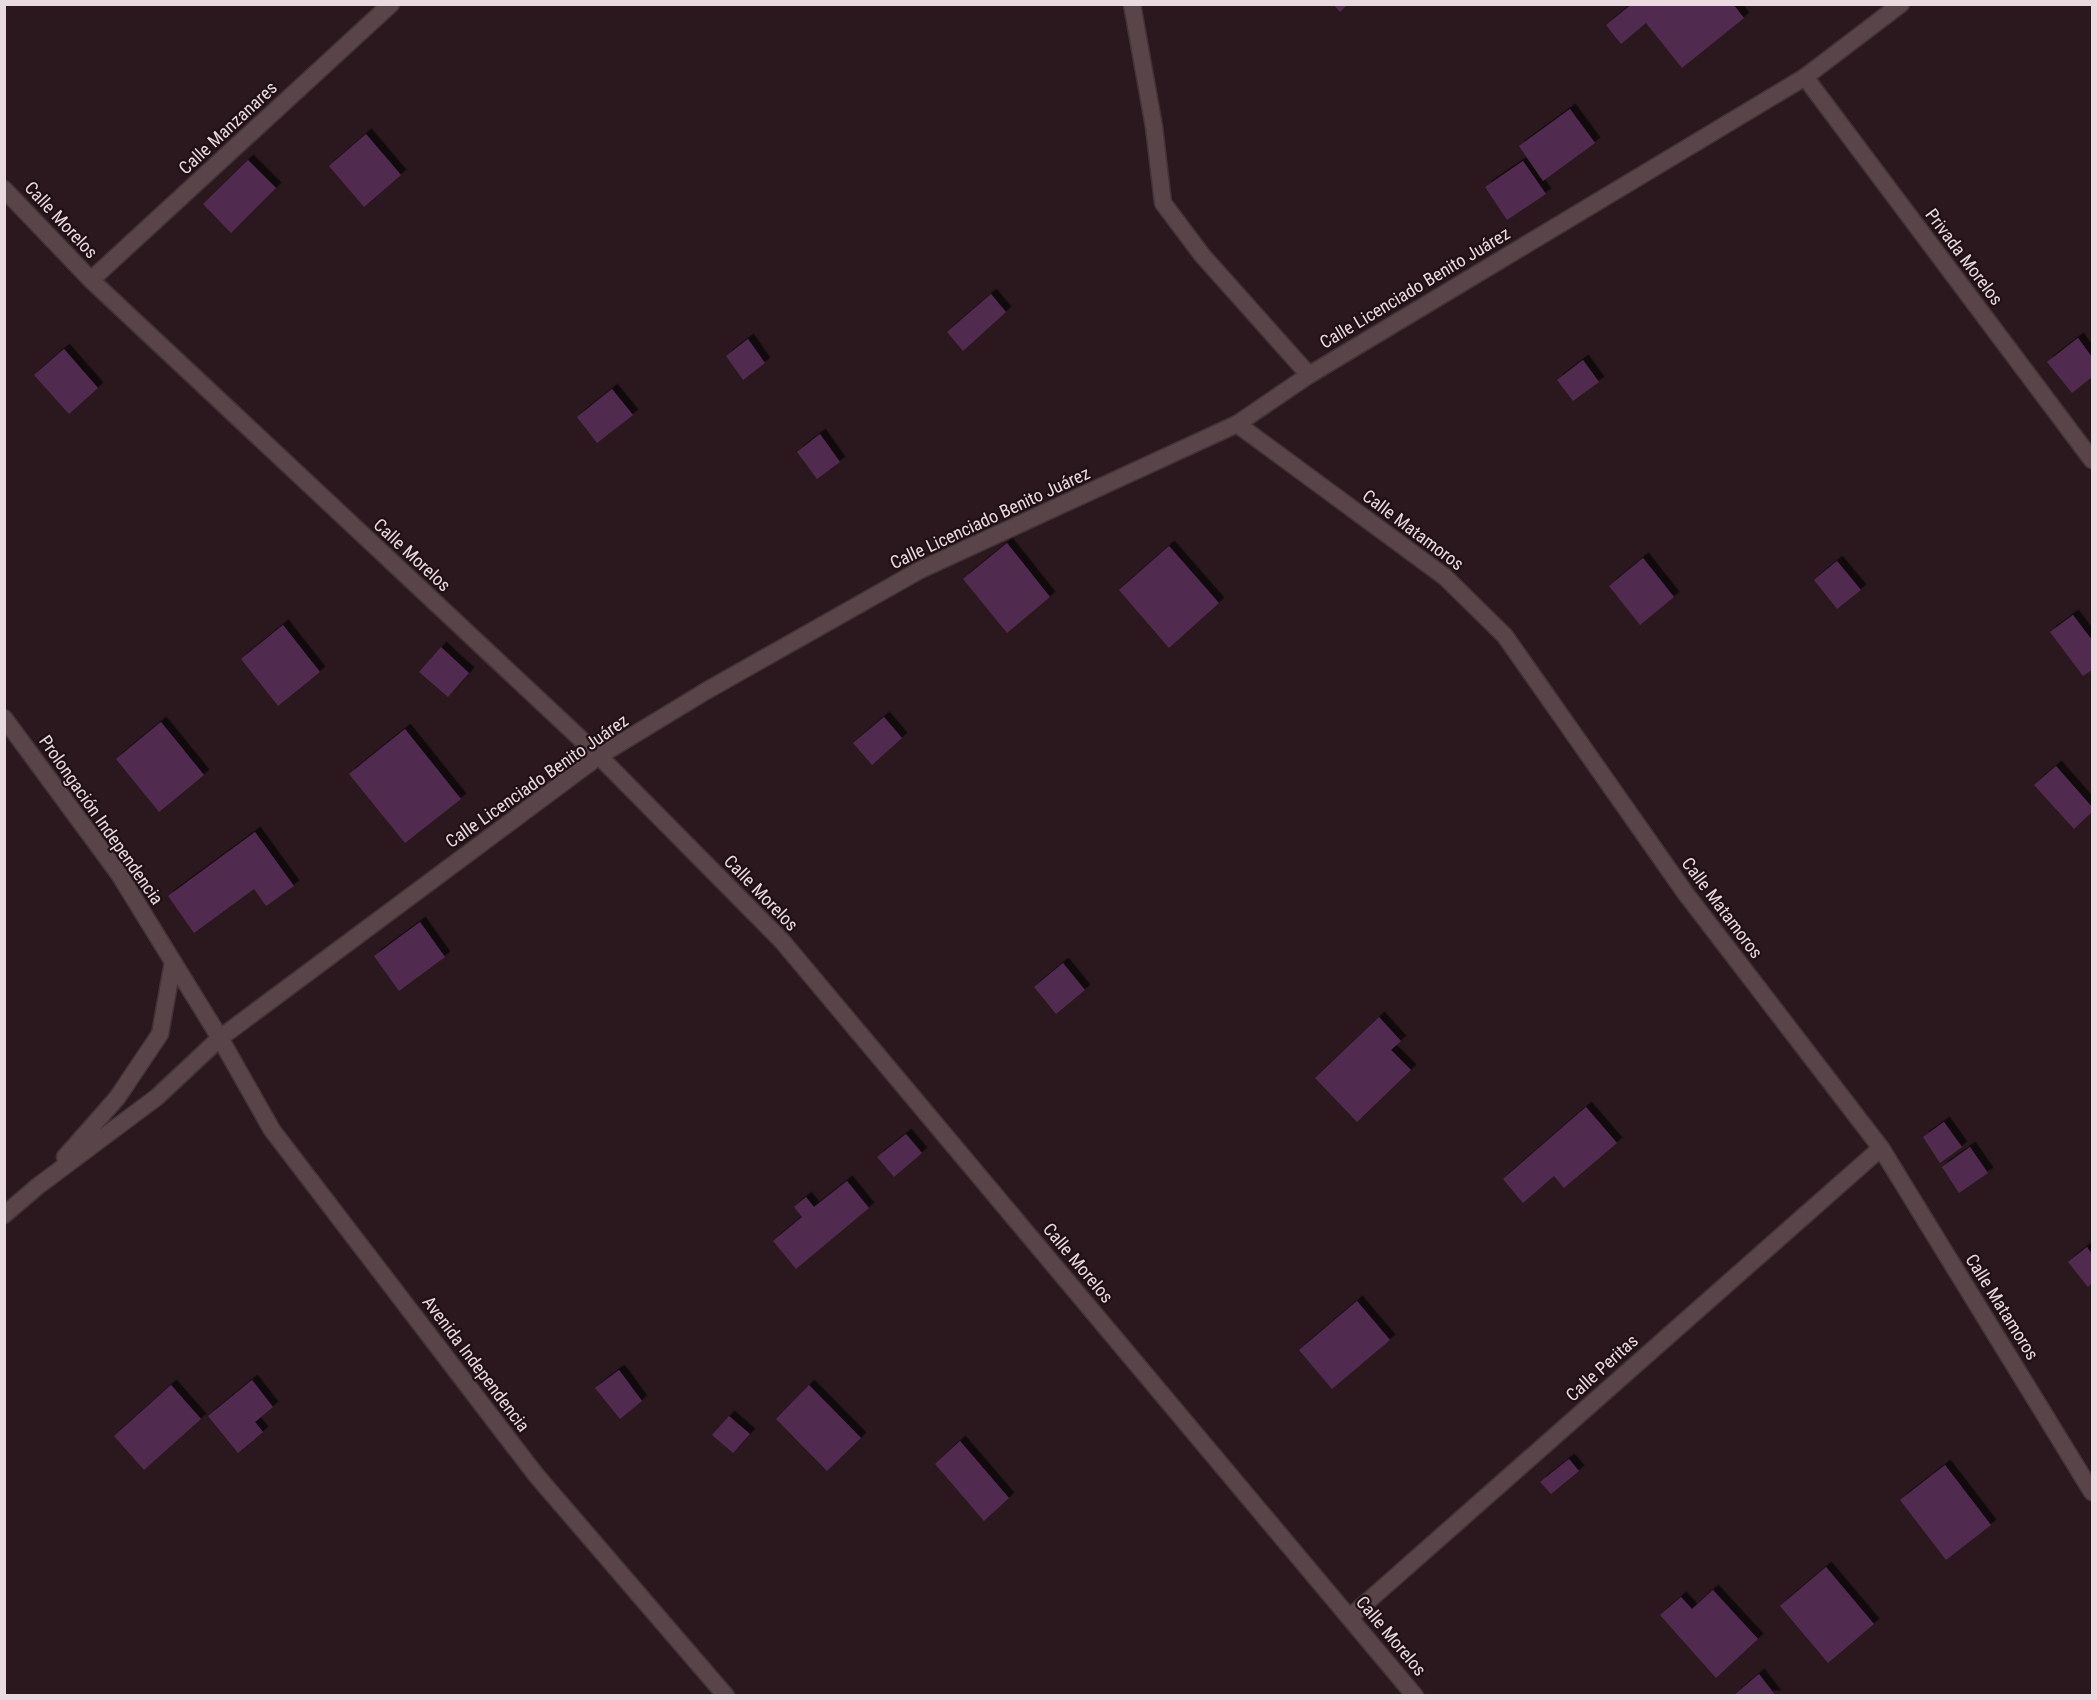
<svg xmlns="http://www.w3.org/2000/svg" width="2097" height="1700" viewBox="0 0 2097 1700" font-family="'Roboto Condensed',sans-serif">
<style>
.building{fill:#512a50;filter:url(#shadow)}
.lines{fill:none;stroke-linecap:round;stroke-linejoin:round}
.minor-casing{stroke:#413337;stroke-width:19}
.tertiary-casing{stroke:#413337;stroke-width:19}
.minor{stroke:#59444a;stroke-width:16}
.tertiary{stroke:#59444a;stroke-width:16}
.labels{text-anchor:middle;stroke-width:4.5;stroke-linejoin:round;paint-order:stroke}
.street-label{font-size:18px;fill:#e8dade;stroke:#200f15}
</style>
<defs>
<filter id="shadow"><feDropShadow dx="5.5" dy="-5.5" stdDeviation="0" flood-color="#0009"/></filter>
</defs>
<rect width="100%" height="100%" fill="#2a181e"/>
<path class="building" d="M1333,4H1348L1340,12Z
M1632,4H1733L1744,18L1682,68L1646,23L1621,44L1606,25Z
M1570,109L1595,143L1543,181L1519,146Z
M366,134L401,175L364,207L329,166Z
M248,160L276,188L231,233L203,204Z
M1523,161L1546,194L1507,220L1485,187Z
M991,294L1006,312L963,351L947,332Z
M2078,338L2092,357V377L2072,393L2047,362Z
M748,339L765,363L743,380L726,356Z
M64,349L98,388L69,414L34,375Z
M1583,360L1599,382L1573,401L1557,380Z
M612,389L633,415L597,443L577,417Z
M820,434L840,462L817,479L797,452Z
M1007,543L1050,597L1007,633L963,579Z
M1169,546L1219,603L1169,648L1119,590Z
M1643,558L1674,597L1640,625L1609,586Z
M1837,561L1861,590L1837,609L1814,580Z
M2073,615L2092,640V670L2083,676L2050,632Z
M283,625L320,672L278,706L241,659Z
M441,647L469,673L448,697L419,672Z
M884,717L902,738L872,765L853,743Z
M161,722L204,775L159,812L116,759Z
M405,729L461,799L405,843L349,774Z
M2056,766L2092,807V812L2074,829L2034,785Z
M255,832L294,886L266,906L254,889L194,933L168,896Z
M420,922L445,957L399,991L374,956Z
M1063,963L1085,990L1056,1014L1034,987Z
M1379,1017L1401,1041L1391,1050L1411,1070L1357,1122L1315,1078Z
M1586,1107L1617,1143L1564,1188L1554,1176L1523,1203L1503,1179Z
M1944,1122L1962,1147L1940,1163L1923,1137Z
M906,1134L922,1153L894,1177L877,1157Z
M1970,1147L1988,1173L1959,1193L1942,1167Z
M847,1181L869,1208L796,1269L773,1241L802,1217L794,1207L806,1197L814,1207Z
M2087,1247L2092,1254V1283L2088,1287L2068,1262Z
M1357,1301L1390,1340L1332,1389L1299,1350Z
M619,1370L642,1401L620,1419L595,1388Z
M252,1380L273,1407L255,1422L263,1432L238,1453L208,1416Z
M171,1385L201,1419L144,1470L114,1436Z
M809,1385L861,1438L827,1471L776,1419Z
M729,1416L750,1434L733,1453L712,1435Z
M960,1441L1009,1498L984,1521L935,1464Z
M1569,1459L1579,1471L1551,1494L1540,1482Z
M1945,1465L1991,1525L1946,1560L1900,1500Z
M1826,1567L1874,1624L1828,1663L1780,1606Z
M1713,1590L1758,1639L1716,1678L1660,1615L1681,1597L1692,1609Z
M1759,1674L1776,1696H1733Z"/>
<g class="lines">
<defs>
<path id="minor" d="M1132,4L1154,127L1163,203L1202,255L1309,375
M1805,77L2092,460
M4,189L91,280L599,756L782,941L1415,1696
M91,280L391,4
M1237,424L1445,577L1505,636L1686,894L1881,1148L2092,1492
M4,718L119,874L220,1038L157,1097L38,1186L4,1215
M65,1157L117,1098L160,1034L173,962
M1350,1617L1881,1148"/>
<path id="tertiary" d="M726,1696L536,1475L272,1130L220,1038L599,756L706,691L920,570L1237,424L1309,375L1805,77L1901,4"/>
</defs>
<use href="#minor" class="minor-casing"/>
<use href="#tertiary" class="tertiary-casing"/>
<use href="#minor" class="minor"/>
<use href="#tertiary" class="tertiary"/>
</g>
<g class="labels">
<g class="street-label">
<text transform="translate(228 128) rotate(-43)" y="6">Calle Manzanares</text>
<text transform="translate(61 220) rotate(47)" y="6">Calle Morelos</text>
<text transform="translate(1964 257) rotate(53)" y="6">Privada Morelos</text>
<text transform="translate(1415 288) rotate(-31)" y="6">Calle Licenciado Benito Juárez</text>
<text transform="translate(990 518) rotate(-25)" y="6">Calle Licenciado Benito Juárez</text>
<text transform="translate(1413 530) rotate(37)" y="6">Calle Matamoros</text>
<text transform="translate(412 555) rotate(43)" y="6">Calle Morelos</text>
<text transform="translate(537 781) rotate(-35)" y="6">Calle Licenciado Benito Juárez</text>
<text transform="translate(101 820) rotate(55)" y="6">Prolongación Independencia</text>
<text transform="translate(761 893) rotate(46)" y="6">Calle Morelos</text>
<text transform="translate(1722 908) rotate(53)" y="6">Calle Matamoros</text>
<text transform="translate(1078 1263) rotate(50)" y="6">Calle Morelos</text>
<text transform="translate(2002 1307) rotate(58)" y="6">Calle Matamoros</text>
<text transform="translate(476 1364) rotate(53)" y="6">Avenida Independencia</text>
<text transform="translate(1602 1368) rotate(-42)" y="6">Calle Peritas</text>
<text transform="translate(1391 1636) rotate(50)" y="6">Calle Morelos</text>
</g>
</g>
<rect width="2097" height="1700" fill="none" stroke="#e8dade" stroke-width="12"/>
</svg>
